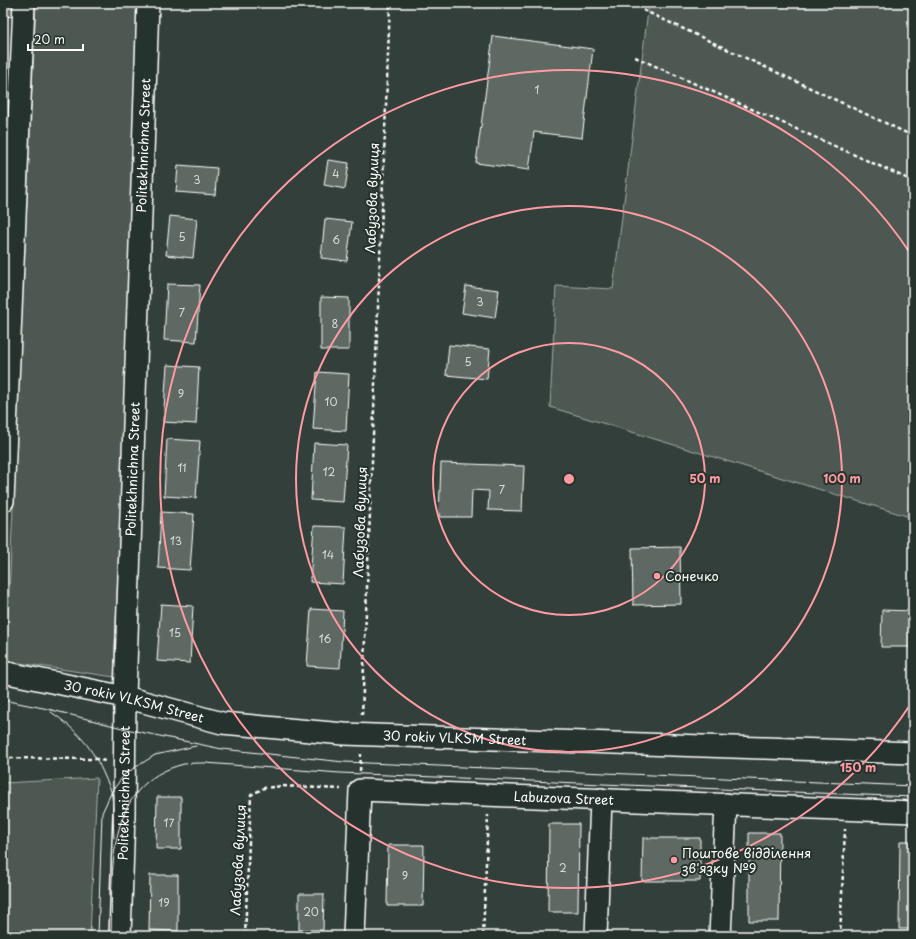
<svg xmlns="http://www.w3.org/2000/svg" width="916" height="939" viewBox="0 0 916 939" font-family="'Playpen Sans',sans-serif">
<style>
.green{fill:#4d5853;stroke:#a6aca9}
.building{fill:#5f6964;stroke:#fff}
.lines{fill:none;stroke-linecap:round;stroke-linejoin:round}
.minor-casing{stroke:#fff;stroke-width:24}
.path{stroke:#fff;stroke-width:2.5;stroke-dasharray:4 3;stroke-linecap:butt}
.minor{stroke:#26332d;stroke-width:21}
.tram{stroke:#fff;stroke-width:1}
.ring{fill:none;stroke:#ff9aa2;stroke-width:2}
.poi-dot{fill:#ff9aa2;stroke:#26332d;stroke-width:1.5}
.labels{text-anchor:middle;stroke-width:4;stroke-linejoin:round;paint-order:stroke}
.number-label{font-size:11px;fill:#d7dad8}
.street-label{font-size:13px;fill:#fff;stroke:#26332d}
.poi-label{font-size:13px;fill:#fff;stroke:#26332d;text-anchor:start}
.centre{fill:#ff9aa2;stroke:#26332d;stroke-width:2}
.ring-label{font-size:12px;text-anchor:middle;font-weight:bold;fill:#ff9aa2;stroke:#26332d;stroke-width:4;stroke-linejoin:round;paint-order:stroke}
</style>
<rect width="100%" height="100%" fill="#333f3a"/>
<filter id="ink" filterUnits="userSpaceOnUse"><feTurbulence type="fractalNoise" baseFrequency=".025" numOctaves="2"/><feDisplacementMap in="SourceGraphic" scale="8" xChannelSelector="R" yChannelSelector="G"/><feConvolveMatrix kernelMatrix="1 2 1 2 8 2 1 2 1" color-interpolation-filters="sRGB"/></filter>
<g filter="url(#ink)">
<path class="green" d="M36,3H139L114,677L6,661Z
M649,3H913V518L550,407L556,286L613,289Z
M97,778L90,936H3V783Z"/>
<path class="building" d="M3,3H15L14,17L3,16Z
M493,36L593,49L582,138L534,132L529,170L476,163Z
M328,160L349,163L345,189L324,185Z
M178,165L217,168L215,195L176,192Z
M170,216L197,219L193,258L166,255Z
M325,219L352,222L347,261L321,258Z
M167,284L200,285L196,342L164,340Z
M466,286L499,290L495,318L462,313Z
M321,297L349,298V350H321Z
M449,345L490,349L487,379L446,375Z
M167,365L199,367L196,424L163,422Z
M317,372L349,374L346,431L313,429Z
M167,439L200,441L196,498L164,496Z
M314,443L347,445L343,502L311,500Z
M441,463L524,466L522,511L488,510L489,491L472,490L471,517H439Z
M161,512L194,514L190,570L158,568Z
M314,526L346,527L343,584L310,582Z
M680,547L681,604L633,605L632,548Z
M161,604L193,606L190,663L157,661Z
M311,609L343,611L340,668L307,666Z
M882,610L913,611V647H881Z
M157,797H181V849H156Z
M549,824H579L578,912H548Z
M749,833H780L779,921H749Z
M643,838H700V881H642Z
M900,841H913V929H899Z
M388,845H424L423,906H387Z
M150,875H178V931L149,930Z
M299,894H324L323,930H299Z"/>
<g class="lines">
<defs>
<g id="minor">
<path d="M3,501L24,3"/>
<path id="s1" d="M3,672L125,697L222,723L344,734L913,753"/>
<path id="s2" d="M120,936L124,814L125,697L148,3"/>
<path id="s3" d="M354,936L360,790L913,812"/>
<path d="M596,936L601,799"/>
<path d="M720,936L726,804"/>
</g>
</defs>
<use href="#minor" class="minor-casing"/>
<path class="path" d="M643,10L913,136
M635,57L913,181
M362,715L390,3
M3,758L97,759L105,761
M360,771L361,754
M245,936L251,795L264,788L282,786L341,789
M483,936L488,815
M840,936L845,829"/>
<use href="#minor" class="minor"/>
<path class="tram" d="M3,700L48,709L126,729L222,749L344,762L913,786
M51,712C77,730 93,748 105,777C107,782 110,787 111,791C114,803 113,825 114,838
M98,936L102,813L112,791L125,774L155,755L196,746
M111,936C113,871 103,784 184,764C191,763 198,763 205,763L340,773L913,797"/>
</g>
</g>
<g class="ring">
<circle cx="569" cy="479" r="136"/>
<circle cx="569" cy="479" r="273"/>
<path d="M912 702A409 409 0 1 1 912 256"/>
</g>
<g class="poi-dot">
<circle cx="657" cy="576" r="4"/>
<circle cx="674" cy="860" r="4"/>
</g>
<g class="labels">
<g class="number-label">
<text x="537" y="94">1</text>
<text x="336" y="178">4</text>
<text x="197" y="184">3</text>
<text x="182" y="241">5</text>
<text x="336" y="244">6</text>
<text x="480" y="306">3</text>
<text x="182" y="317">7</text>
<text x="335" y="328">8</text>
<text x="468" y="366">5</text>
<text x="181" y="398">9</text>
<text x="331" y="406">10</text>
<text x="182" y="472">11</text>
<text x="329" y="476">12</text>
<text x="502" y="494">7</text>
<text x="176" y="545">13</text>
<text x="328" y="559">14</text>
<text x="175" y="637">15</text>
<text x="325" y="643">16</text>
<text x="169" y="827">17</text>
<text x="563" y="872">2</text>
<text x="405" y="880">9</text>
<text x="164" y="907">19</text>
<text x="311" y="916">20</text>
</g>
<g class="street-label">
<text dy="5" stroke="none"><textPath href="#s2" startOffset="791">Politekhnichna Street</textPath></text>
<text transform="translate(372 198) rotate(-88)" y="5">Лабузова вулиця</text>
<text dy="5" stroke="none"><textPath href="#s2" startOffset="467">Politekhnichna Street</textPath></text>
<text transform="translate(360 522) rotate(-88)" y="5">Лабузова вулиця</text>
<text dy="5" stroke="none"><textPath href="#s1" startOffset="134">30 rokiv VLKSM Street</textPath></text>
<text dy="5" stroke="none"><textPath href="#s1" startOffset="458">30 rokiv VLKSM Street</textPath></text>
<text dy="5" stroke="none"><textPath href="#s2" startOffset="143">Politekhnichna Street</textPath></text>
<text dy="5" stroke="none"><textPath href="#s3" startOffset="350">Labuzova Street</textPath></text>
<text transform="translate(238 860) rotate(-87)" y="5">Лабузова вулиця</text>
</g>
<g class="poi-label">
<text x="665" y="581">Сонечко</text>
<text x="682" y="858">Поштове відділення<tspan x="682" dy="15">зв'язку №9</tspan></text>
</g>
</g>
<circle cx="569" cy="479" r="6" class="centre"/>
<g class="ring-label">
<text x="705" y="483">50 m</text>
<text x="842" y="483">100 m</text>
<text x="858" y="772">150 m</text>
</g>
<rect width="916" height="939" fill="none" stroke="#26332d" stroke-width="16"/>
<rect x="8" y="8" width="900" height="923" fill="none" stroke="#fff" stroke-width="1.5" filter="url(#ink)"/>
<path d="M28 44v6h55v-6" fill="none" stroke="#ffffff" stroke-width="2"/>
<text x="34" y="44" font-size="12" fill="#ffffff" stroke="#26332d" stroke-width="3" paint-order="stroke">20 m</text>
</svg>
